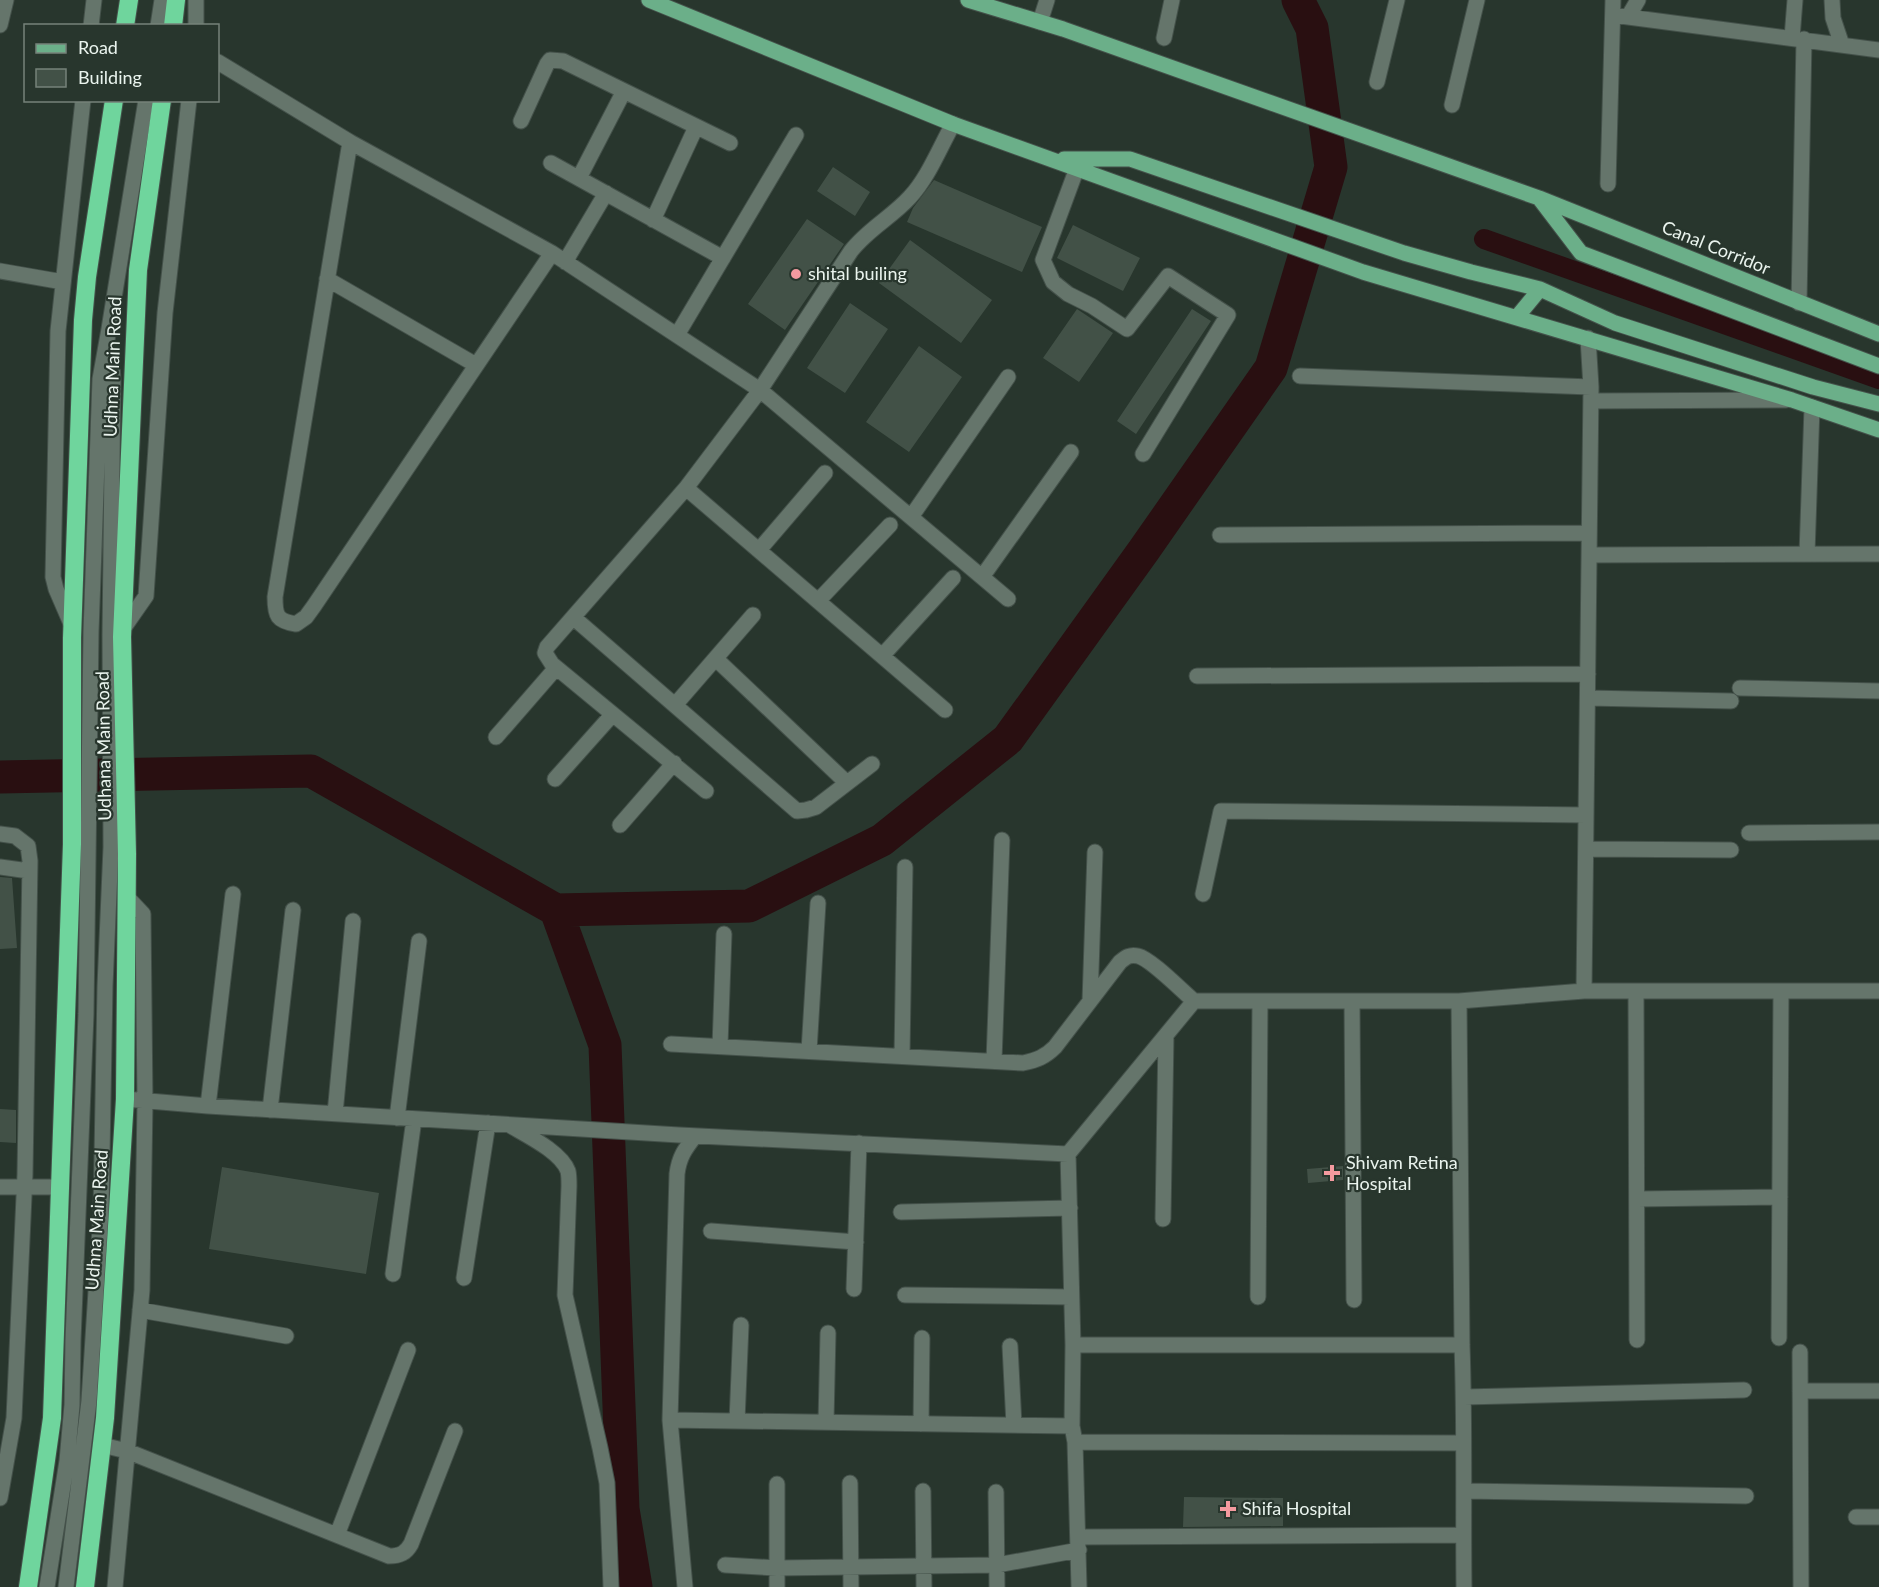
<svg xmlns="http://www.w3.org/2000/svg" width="1879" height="1587" viewBox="0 0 1879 1587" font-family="Lato,sans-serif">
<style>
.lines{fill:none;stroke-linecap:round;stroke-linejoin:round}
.canal{stroke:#290f11;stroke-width:20}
.river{stroke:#290f11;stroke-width:33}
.building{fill:#425147}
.minor-casing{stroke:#44514a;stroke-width:17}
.major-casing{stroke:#44514a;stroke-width:17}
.highway-casing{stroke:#44514a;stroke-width:20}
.minor{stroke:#65756b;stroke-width:15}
.major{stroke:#6baf89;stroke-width:15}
.highway{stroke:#6fd59d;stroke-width:18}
.poi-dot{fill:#f49a9f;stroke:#28362d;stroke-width:2}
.labels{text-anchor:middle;stroke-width:4.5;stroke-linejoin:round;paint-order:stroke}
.street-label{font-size:18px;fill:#eaf4ee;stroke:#28362d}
.poi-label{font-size:18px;fill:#eaf4ee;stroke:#28362d;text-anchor:start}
</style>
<rect width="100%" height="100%" fill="#28362d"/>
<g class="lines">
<path class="canal" d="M1484,239L1879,379"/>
<path class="river" d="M0,777L311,771L556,910L605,1045L623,1509L636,1587
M556,910L749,906L882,840L1008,739L1144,550L1271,368L1331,167L1312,28L1298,0"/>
</g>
<path class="building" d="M833,167L870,192L855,216L817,191Z
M934,180L1042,227L1022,272L907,222L913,208Z
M807,219L844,244L785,330L748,304Z
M1073,225L1140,258L1123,291L1057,258Z
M910,240L992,300L961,343L879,283Z
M850,303L888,329L845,393L807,368Z
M1077,309L1113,333L1079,382L1043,358Z
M1192,309L1211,321L1136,434L1117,421Z
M919,346L962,377L909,452L866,422Z
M0,877L12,878L17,948L0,949Z
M0,1109L16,1110V1143L0,1142Z
M1343,1166V1180L1308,1183L1307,1169Z
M222,1167L379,1193L366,1274L209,1249Z
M1184,1497L1283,1498V1526L1183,1527Z"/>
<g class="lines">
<defs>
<path id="minor" d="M1832,0L1833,18L1842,45
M1613,15L1879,50
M1628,17L1638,0
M1040,22L1047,0
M0,25L6,0
M91,26L94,0
M158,26L162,0
M196,26V0
M1164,38L1172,0
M1792,38L1795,0
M218,62L350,142L552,253L760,390L1008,599
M1377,82L1397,0
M1452,105L1477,0
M521,121L547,64L550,60L563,61L730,143
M350,142L275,597C275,616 277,621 296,624L306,617L314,606L552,253
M551,163L723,258
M1077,168L1043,260L1053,282L1068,294L1092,306L1127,329L1168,276L1228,315L1143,454
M579,178L624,91
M1608,184L1613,0
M653,220L696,127
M565,262L606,193
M0,271L63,282
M327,279L476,365
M1799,303L1804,39
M677,335L796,135
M1300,376L1591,387
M1591,401L1786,400
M686,488L945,710
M911,517L1008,377
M1220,535L1589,533
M759,550L825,473
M1807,554L1812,407
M1589,555L1879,554
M982,577L1071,452
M818,601L890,525
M574,618L797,811L806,810L816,807L872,764
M72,626L56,589L53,577L58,331L83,100
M123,629L146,596L165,313L189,100
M882,656L953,578
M716,659L847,783
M1197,676L1588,674
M1740,688L1879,691
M1588,698L1731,701
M675,705L753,615
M496,737L556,668
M555,779L612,715
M706,791L552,664L545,653L547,647L686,488L760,390L851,251C868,229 892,217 910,197C928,178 940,147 953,124
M620,825L674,763
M1749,833L1879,832
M0,834L15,836L28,846L30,861L25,1174L14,1418L0,1498
M1587,849L1731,850
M0,867L29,871
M1203,894L1221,811L1586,815
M1584,991L1591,387L1588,338
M1636,991L1637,1340
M1090,1001L1095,852
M1352,1001L1354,1300
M1459,1001L1462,1345C1465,1426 1463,1506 1464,1587
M671,1044L1023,1063C1037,1060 1045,1057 1055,1047L1120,962C1126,957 1130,954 1138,956C1151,959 1182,991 1194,1001
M720,1046L724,934
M809,1051L818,903
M902,1056L905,867
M994,1061L1002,840
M125,1099L208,1106L679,1135L1068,1154L1194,1001H1459L1584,991H1879
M208,1106L233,894
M270,1110L293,910
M335,1114L353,921
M397,1118L419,941
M511,1126C528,1136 561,1152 568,1171C569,1175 569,1181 569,1186L565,1295L600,1448L607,1483L611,1587
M1068,1154L1073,1345L1072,1426L1075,1442L1079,1587
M0,1187H60
M1637,1199L1780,1197
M901,1212L1070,1208
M1163,1219L1166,1035
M711,1231L856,1242
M393,1274L414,1119
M464,1278L488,1123
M854,1289L859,1143
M905,1295L1071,1297
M1258,1297L1260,1001
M140,1310L286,1336
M1779,1338L1781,991
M1073,1345H1462
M1010,1346L1014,1425
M1800,1352L1801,1587
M1800,1391H1879
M1464,1397L1744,1390
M670,1420L1072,1426
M737,1421L741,1325
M826,1422L828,1333
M921,1424L922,1338
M1075,1442L1463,1443
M102,1445L127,1451L389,1556C400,1556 406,1553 411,1544L455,1431
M850,1483L851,1587
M923,1491L924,1587
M1465,1491L1746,1496
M996,1492L997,1587
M1856,1517H1879
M337,1535L408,1350
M1079,1537L1463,1535
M725,1565L777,1568L997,1565L1079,1550
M47,1587L67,1461L72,1405L73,1341L86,1014L91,632L100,379L109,329L146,100
M66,1587L89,1401L101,1212L105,986L111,847L110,635L113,380L111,350
M115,1587L142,1290L145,1102L143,914L126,896
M685,1587L670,1420L677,1174C679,1157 685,1149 695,1136
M777,1587V1484"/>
<path id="major" d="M649,0L953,124L1363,272L1792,400L1879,430
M968,0L1063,29L1539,198L1879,334
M1064,159H1130L1404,253L1471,272L1540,289L1615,323L1813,387L1879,404
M1539,198L1581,253L1879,366
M1517,317L1540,289"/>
<path id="highway" d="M125,26L129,0
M173,26L176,0
M28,1587L52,1418L72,844V638L83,320L87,277L114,100
M85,1587L105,1418L125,1099L127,854L122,637L138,270L162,100"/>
</defs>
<use href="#minor" class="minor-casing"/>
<use href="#major" class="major-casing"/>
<use href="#highway" class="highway-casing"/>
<use href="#minor" class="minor"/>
<use href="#major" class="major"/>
<use href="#highway" class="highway"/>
</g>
<g class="poi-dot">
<circle cx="796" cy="274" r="6"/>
<path d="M1329 1164h6v6h6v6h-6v6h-6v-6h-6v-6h6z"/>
<path d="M1225 1500h6v6h6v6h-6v6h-6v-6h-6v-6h6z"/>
</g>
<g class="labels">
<g class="street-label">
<text transform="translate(1716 248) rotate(22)" y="6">Canal Corridor</text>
<text transform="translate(113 367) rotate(-88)" y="6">Udhna Main Road</text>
<text transform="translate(104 746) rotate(-91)" y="6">Udhana Main Road</text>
<text transform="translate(97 1220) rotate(-86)" y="6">Udhna Main Road</text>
</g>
<g class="poi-label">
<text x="808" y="280">shital builing</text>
<text x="1346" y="1169">Shivam Retina<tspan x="1346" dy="21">Hospital</tspan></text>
<text x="1242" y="1515">Shifa Hospital</text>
</g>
</g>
<rect x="24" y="24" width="195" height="78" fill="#28362d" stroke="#76827a" stroke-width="1.5"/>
<rect x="36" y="44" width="30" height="9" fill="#6baf89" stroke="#76827a" stroke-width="1.5"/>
<text x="78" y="54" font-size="18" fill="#eaf4ee">Road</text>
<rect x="36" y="69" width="30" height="18" fill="#425147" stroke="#76827a" stroke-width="1.5"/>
<text x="78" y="84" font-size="18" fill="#eaf4ee">Building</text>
</svg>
